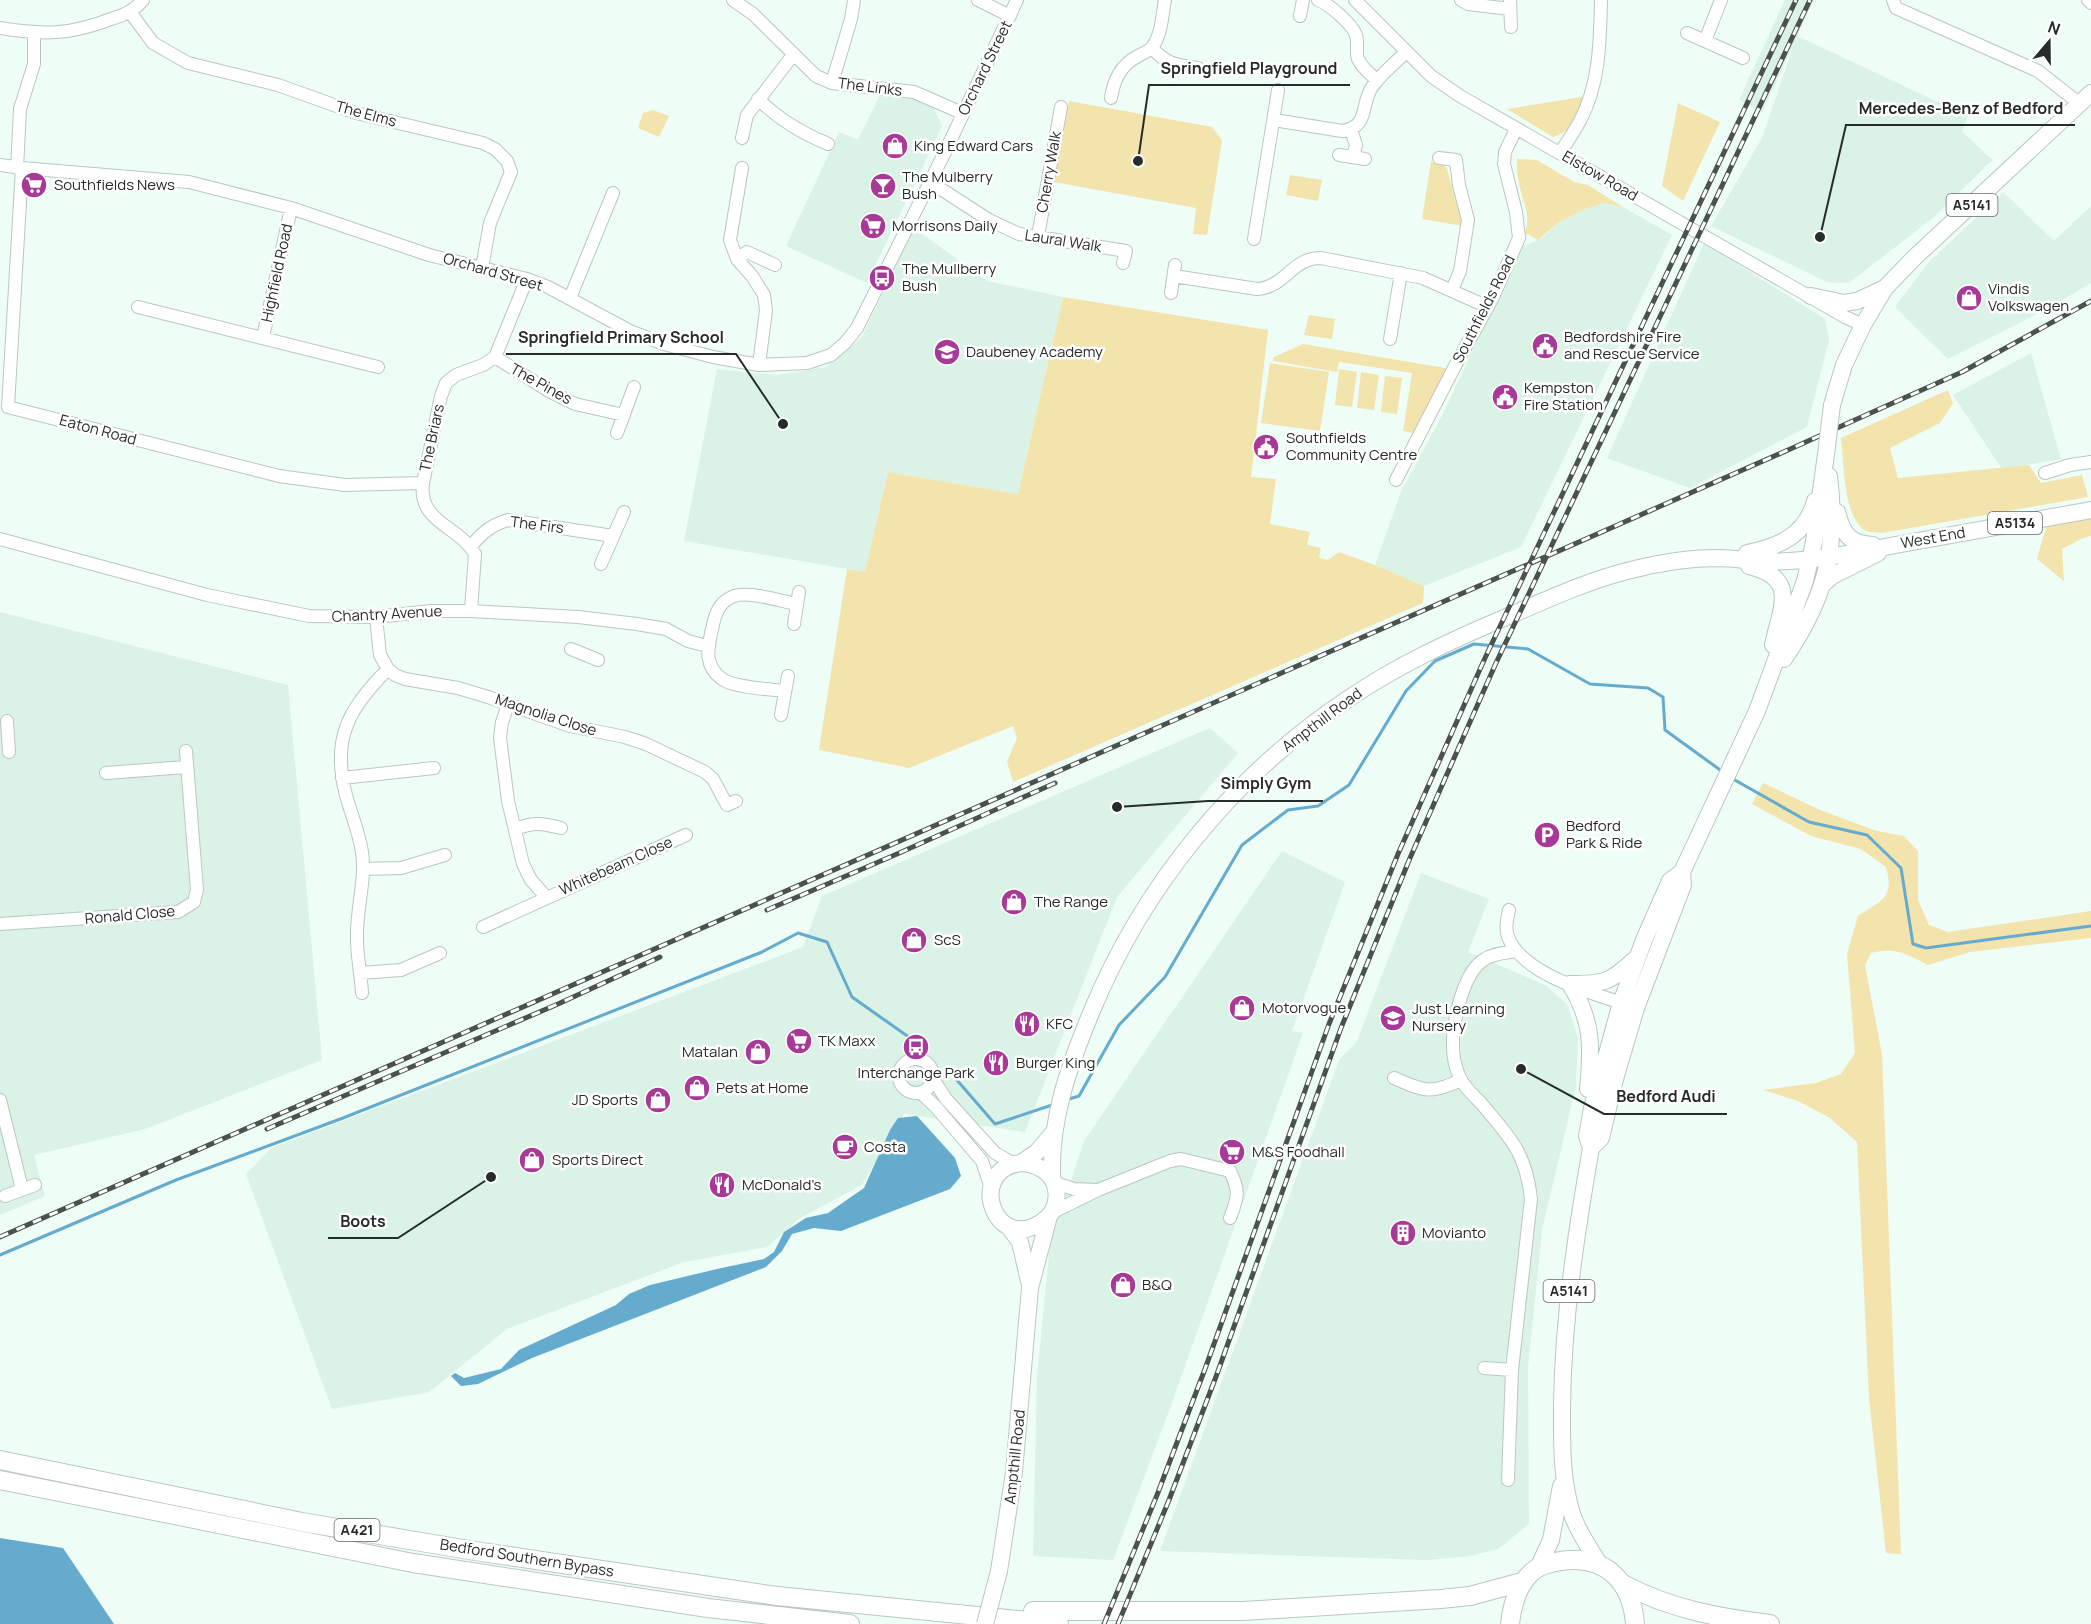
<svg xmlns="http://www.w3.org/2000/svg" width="2091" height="1624" viewBox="0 0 2091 1624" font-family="Manrope,sans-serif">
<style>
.built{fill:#dbf2e6}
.green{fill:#f3e3ad}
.water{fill:#64abce}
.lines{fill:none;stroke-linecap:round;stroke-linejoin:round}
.stream{stroke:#64abce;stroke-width:3}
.minor-casing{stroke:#b9c7c0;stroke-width:14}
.major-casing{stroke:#b9c7c0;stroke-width:18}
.highway-casing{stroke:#b9c7c0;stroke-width:20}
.minor{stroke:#fff;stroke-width:12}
.major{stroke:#fff;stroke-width:16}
.highway{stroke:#fff;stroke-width:18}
.rail-casing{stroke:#4b524e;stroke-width:5}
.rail{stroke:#fff;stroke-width:3;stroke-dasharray:9;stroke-linecap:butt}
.major-bridge-casing{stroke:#b9c7c0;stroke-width:18;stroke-linecap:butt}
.major-bridge{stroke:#fff;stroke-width:16}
.labels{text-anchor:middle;stroke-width:5;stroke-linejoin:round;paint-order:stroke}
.shield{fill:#fff;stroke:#676b69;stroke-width:1.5}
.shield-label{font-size:14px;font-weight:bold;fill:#262c29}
.street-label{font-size:15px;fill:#262c29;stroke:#fff}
.poi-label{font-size:15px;fill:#262c29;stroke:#fff;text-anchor:start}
.leader{fill:none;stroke:#262c29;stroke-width:2}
.callout-dot{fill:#262c29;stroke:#fff;stroke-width:2}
.callout-label{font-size:16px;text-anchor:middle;font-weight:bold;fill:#262c29;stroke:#fff;stroke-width:5;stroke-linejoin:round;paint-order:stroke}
</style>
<rect width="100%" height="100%" fill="#eefdf5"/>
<path class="built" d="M1785,0H1814L1797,36L1968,116L1962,131L1992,160L1934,217L1849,283L1827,282L1711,226L1762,138L1794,44L1762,112L1739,100Z
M881,93L919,100L933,107L942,126L867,283L786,246L839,132L858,140Z
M2003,192L2054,241L2091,206V283L2045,310L1948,359L1895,307L1928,263Z
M1604,203L1623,207L1672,235L1521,547L1424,586L1375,565L1402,489L1442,416L1520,248L1542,238L1559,222L1585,209Z
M914,228L987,281L1063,297L1018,494L888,472L865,572L684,541L717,369L777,375L826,367L862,337Z
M1704,243L1825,319L1829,340L1807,427L1690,488L1607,458Z
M2031,353L2061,459L2002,469L1953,395Z
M0,612L288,685L322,1060L145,1129L34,1155L45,1196L0,1215Z
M1210,728L1238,753L1117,897L1025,1132L904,1114L862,1185L800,1218L767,1247L684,1262L507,1329L429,1392L332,1409L246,1174L271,1148L803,947L822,896Z
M1282,851L1345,882L1292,1031L1303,1033L1173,1400L1113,1560L1033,1556L1037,1377L1050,1244L1084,1141Z
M1421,873L1489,899L1468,952L1545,985L1567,1004L1578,1038L1576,1086L1542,1230L1528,1368L1529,1524L1498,1549L1470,1556L1427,1560L1160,1551L1339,1060L1357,1041Z"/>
<path class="green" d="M1587,96C1579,114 1574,131 1553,137L1507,109Z
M1069,101L1212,127L1222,140L1207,235L1193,234L1196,208L1054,182Z
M1678,103L1720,122L1683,201L1662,186Z
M653,110L669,116L659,137L638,128L643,113Z
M1517,159L1537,160L1574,182L1588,185L1623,207L1604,203L1585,209L1559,222L1538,240L1525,233C1531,214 1523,202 1519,184C1517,176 1517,168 1517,159Z
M1431,162L1443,165L1447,169L1463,226L1422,219Z
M1290,175L1322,180L1318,201L1286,195Z
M1063,297L1268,330L1251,477L1276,479L1270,524L1310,532L1307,545L1321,548L1319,558L1328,560L1339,552L1375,565L1424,586L1423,603L1013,782L1007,762L1017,738L1013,726L909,768L819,750L847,569L865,572L888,472L1018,494Z
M1309,315L1335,319L1332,339L1304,335Z
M1303,344L1451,369L1418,434L1403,431L1412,373L1339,362L1337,372L1273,361L1274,357Z
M1270,363L1329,372L1320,431L1261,423Z
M1339,369L1357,372L1352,407L1335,405Z
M1361,372L1379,375L1374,410L1357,408Z
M1385,376L1402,378L1397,414L1381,412Z
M1948,390L1953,403L1940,423L1890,448L1898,478L2029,465L2041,483L2082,475L2088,497L1882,533C1876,532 1868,533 1863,529C1843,513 1844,462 1841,438Z
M2091,518V536L2083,538L2062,549L2064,581L2037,559L2046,527Z
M1763,783L1820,810L1877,831L1904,836L1918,851V900L1929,925L1948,932L2091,911V938L1970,952L1928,965C1906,954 1896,947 1871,953L1865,965L1882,1055L1901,1554L1886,1553L1869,1398L1857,1142L1830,1118L1798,1101L1763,1090L1816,1083L1841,1074L1855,1053L1847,954L1858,916C1881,900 1895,899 1886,867L1861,849L1811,836L1752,804Z"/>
<path class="water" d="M917,1116L955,1158L961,1176L950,1189L841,1231L814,1228L792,1234L782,1251L766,1267L532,1358L478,1384L461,1386L451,1376L455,1373L464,1378L501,1369L519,1350L616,1305L629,1294L650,1285L717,1269L764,1259L774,1252L784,1232L806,1218L828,1213L864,1188L890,1130L898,1118Z
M0,1538L63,1548L114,1624H0Z"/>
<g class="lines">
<path class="stream" d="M1733,779L1809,822L1867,835L1901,868L1913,944L1926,948L2091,926
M956,1079L995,1124L1055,1104
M1066,1100L1079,1096L1119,1025L1165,977L1242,845L1288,810L1318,806L1349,785L1406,691L1435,661L1474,644L1528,649L1590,684L1648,688L1663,697L1665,730L1723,772
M0,1255L176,1180L343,1118L762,952L798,933L827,942L852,997L913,1040"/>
<defs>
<path id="minor" d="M733,0L753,14L816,76L832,83L914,92L962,113
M978,0L1010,16
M1318,0C1329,4 1352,24 1356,35C1359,43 1355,52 1358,59C1362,68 1370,74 1377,80
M1355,0L1431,76L1460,96L1845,317L1863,325
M1461,0L1468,4L1510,9
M1510,0L1511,27
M1893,0L1896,8L2038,71L2080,104
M2088,0L2091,3
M130,12L153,43L188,63L278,85L356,113L483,143L495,149L507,161L511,172L490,223L482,268
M1300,16L1303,0
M0,28C43,35 70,35 111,19C124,15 134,11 143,0
M1687,33L1743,58
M1705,41L1721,0
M1152,48C1167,65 1177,65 1198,68
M832,83L851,19L854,0
M1111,98C1114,79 1121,65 1138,56C1143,53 1150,51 1153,46C1162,33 1162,15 1165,0
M758,99C780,120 800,132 828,144
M1274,120L1342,131C1370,127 1360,105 1372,87C1381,74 1395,63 1406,52
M1351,130L1356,145L1353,157
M742,138L747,115L793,55
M1560,153C1567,142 1574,132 1580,121C1600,83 1600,41 1601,0
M1339,155L1365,159
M1439,158L1456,160L1459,185L1468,220L1460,271L1452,290
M0,165L22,168L189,182L291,208L429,255L527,279L548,287L630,331L664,344L713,357L759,365L807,363L831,355L845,343L857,328L945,152L1017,0
M17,168L20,109L34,64V33
M22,168L8,407L279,476L345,485L423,483
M742,168L730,240L737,259L752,276L764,295L766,310L759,365
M930,182L989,220L1019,234L1126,251L1123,263
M1038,236L1061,107
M1254,239L1278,90
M737,259L747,252L775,265
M1174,276L1257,289C1286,287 1291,258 1321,258L1423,278L1488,307
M1171,293L1175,265
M570,298L613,193
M138,307L378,367
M263,337L291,208
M1390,339L1401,273
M495,357L549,391L575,404L624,415
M617,433L634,387
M2045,473L2070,465L2091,462
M1396,480L1455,366L1493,297L1519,238L1516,212L1504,164L1505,152L1516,129
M0,539L207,595L309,616L376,617L431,611H471L578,617L637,624L666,629L688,641L707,646
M471,546C482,533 491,525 508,520L613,536
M601,564L624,512
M471,611L475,554C458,525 418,523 423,483L441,396L446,383L456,375L483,365L495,357L527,279
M376,617L380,655L388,669L395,675L405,679L458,688L488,697L570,726L625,737L646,744L705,772L713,779L727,805L736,801
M794,624L799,592
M571,649L598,660
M785,691C769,689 735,688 722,679C703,665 708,648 712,629C715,615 718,602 734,596C749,591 780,601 797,604
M508,705L502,722L500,738L508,801L523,864L531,880L546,897
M781,715L788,676
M7,721L9,752
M106,773L186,767
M342,778L434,768
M515,829C534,822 541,823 561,828
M363,869L401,868L445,855
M1509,910C1507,919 1505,928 1508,937C1523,975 1592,993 1628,1005
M0,924L178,912L194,902L197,890L186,751
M483,927L686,835
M361,973L401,970L440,953
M362,993C361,973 356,953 357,933C357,907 366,878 362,852C359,832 351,814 346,795C331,738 349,708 388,669
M899 1076a17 17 0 1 1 34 0a17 17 0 1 1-34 0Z
M1394,1078C1424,1091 1430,1095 1461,1080
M933,1079L946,1099L995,1153L1014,1164
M921,1093L935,1106L982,1161L991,1188
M0,1100L22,1189
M1055,1183L1074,1189L1097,1190
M5,1196L35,1185
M1051,1213L1098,1190L1170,1161L1181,1159L1230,1171C1240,1191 1238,1198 1230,1218
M1484,1368L1512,1370
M1508,1480L1512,1370L1531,1199C1526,1152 1510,1138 1481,1103C1474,1096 1464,1087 1460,1078C1456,1069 1453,1057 1453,1047C1452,1024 1463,971 1485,959C1494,953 1505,953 1516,951"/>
<path id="major" d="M1811,296L1844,303L1857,301L1885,288
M1832,405L1844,365L1863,325L1885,288L1915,257L2091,93
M1837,512C1843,534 1849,544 1873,545
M1747,553C1779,547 1806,535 1815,501
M1749,566C1799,578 1781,607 1773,645
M1823,584L1832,576L1878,553
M1784,659C1826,597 1838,550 1829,476
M1570,984C1593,1021 1592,1048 1588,1089
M1570,984C1603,984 1610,983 1634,960
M1591,1148L1601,1138L1615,1079L1636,1008L1683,885L1682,872
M1021,1163C1042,1164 1060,1178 1056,1201C1055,1207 1052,1213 1048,1217C997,1262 963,1170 1021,1163Z
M1021,1163L1037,1152L1053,1133
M1052,1177C1050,1119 1069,1066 1091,1013C1143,886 1234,775 1348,699C1396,666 1450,641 1504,618C1544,601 1584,582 1627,571C1657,563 1688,558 1719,558C1743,559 1767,563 1790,561C1803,560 1816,559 1829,557L2091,510
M1009,1227L1020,1242L1029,1281
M1600,1565C1590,1549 1578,1532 1572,1514C1561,1478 1562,1442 1562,1406C1563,1319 1576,1234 1591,1148L1587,1136L1592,1108L1621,1003L1644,940L1670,881L1682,872L1757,711L1805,581L1814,542L1826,454
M1538,1568L1551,1540L1561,1486
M999,1571L1014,1472L1030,1288L1049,1216"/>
<path id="highway" d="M0,1460L302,1522L475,1551L777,1596L1059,1624
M0,1480L413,1563L708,1608L850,1624
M1625,1585C1671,1609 1719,1618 1770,1624
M1033,1611H1243L1441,1599L1470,1596L1522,1582
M1510,1624C1512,1606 1517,1586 1531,1573C1538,1566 1551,1562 1561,1561C1605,1554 1632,1582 1635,1624"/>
</defs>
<use href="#minor" class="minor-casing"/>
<use href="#major" class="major-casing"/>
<use href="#highway" class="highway-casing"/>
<use href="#minor" class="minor"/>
<use href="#major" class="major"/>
<use href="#highway" class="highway"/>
<defs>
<path id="rail" d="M767,910L897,854L1055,783
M267,1129L558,1004L660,957
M0,1237L1788,450L1962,372L2091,301
M1104,1624L1157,1495L1205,1369L1329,1024L1398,854L1485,658L1796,0
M1118,1624L1169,1500L1217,1374L1341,1028L1410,858L1496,663L1810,0"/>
</defs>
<use href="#rail" class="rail-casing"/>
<use href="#rail" class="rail"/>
<defs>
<path id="major-bridge" d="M1826,454L1832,405
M985,1624L999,1571"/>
</defs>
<use href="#major-bridge" class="major-bridge-casing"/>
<use href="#major-bridge" class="major-bridge"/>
</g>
<defs>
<symbol id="shop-disc" viewBox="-11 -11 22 22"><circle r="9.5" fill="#a83997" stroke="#fff"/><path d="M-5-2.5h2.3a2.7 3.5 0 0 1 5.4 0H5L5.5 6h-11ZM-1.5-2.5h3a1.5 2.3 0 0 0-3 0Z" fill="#fff"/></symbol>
<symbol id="supermarket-disc" viewBox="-11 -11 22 22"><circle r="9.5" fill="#a83997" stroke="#fff"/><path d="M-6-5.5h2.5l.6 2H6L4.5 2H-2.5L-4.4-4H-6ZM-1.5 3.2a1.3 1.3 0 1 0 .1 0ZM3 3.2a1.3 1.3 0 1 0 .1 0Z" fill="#fff"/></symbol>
<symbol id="bar-disc" viewBox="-11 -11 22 22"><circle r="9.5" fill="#a83997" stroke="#fff"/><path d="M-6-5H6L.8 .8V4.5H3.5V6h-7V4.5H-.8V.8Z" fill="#fff"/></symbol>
<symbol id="bus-disc" viewBox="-11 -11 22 22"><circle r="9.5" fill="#a83997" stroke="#fff"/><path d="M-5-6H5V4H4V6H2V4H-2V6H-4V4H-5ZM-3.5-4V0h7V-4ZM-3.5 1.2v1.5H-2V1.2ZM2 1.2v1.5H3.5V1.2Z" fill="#fff"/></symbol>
<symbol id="civic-disc" viewBox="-11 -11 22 22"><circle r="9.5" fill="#a83997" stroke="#fff"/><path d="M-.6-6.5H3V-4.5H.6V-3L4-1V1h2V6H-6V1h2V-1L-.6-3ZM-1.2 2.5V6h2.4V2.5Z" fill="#fff"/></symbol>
<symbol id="school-disc" viewBox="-11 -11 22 22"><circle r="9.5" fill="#a83997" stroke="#fff"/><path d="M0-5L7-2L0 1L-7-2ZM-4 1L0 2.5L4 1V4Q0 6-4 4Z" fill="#fff"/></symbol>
<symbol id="parking-disc" viewBox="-11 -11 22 22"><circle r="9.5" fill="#a83997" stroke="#fff"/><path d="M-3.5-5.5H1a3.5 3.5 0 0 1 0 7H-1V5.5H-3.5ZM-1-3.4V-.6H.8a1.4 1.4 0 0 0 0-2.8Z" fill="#fff"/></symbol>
<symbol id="restaurant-disc" viewBox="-11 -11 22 22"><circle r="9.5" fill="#a83997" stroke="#fff"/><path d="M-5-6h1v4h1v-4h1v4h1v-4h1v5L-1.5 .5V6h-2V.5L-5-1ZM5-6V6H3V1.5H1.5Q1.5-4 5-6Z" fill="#fff"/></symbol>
<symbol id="cafe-disc" viewBox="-11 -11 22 22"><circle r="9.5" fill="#a83997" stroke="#fff"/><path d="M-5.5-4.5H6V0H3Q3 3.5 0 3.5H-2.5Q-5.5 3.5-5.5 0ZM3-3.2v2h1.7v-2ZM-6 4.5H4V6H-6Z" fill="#fff"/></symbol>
<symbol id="building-disc" viewBox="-11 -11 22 22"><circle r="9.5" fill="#a83997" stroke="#fff"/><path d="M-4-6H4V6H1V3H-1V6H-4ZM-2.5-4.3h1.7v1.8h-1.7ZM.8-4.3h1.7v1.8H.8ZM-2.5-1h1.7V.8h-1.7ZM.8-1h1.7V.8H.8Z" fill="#fff"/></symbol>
</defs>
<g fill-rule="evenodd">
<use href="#shop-disc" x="880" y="131" width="30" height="30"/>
<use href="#supermarket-disc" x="19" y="170" width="30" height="30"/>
<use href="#bar-disc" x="868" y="171" width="30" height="30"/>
<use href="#supermarket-disc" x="858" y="211" width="30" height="30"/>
<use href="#bus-disc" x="867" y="263" width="30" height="30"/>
<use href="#shop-disc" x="1954" y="283" width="30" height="30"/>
<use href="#civic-disc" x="1530" y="331" width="30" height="30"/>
<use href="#school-disc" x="932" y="337" width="30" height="30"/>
<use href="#civic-disc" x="1490" y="382" width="30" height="30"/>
<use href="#civic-disc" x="1251" y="432" width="30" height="30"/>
<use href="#parking-disc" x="1532" y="820" width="30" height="30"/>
<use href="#shop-disc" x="999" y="887" width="30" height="30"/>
<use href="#shop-disc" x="899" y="925" width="30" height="30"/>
<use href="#shop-disc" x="1227" y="993" width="30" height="30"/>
<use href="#school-disc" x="1378" y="1003" width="30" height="30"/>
<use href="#restaurant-disc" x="1012" y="1009" width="30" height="30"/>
<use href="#supermarket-disc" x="784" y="1026" width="30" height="30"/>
<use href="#bus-disc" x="901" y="1032" width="30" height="30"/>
<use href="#shop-disc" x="743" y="1037" width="30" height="30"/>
<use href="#restaurant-disc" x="981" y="1048" width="30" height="30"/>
<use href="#shop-disc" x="682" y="1073" width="30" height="30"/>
<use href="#shop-disc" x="643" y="1085" width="30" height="30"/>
<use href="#cafe-disc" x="830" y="1132" width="30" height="30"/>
<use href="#supermarket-disc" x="1217" y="1137" width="30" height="30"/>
<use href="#shop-disc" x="517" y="1145" width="30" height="30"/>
<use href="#restaurant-disc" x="707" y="1170" width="30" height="30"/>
<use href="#building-disc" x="1388" y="1218" width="30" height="30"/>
<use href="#shop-disc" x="1108" y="1270" width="30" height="30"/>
</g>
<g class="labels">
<g class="shield">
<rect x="1946.5" y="194" width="51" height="22" rx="4.5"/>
<rect x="1988" y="512" width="54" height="22" rx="4.5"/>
<rect x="1543.5" y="1280" width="51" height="22" rx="4.5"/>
<rect x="334.5" y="1519" width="45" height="22" rx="4.5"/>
</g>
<g class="shield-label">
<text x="1972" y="210">A5141</text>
<text x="2015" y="528">A5134</text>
<text x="1569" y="1296">A5141</text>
<text x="357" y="1535">A421</text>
</g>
<g class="street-label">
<text transform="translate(985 68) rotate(-64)" y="5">Orchard Street</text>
<text transform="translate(870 87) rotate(7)" y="5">The Links</text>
<text transform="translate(366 114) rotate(15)" y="5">The Elms</text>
<text transform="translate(1049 172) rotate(-80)" y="5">Cherry Walk</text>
<text transform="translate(1600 176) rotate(30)" y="5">Elstow Road</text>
<text transform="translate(1063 241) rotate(9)" y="5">Laural Walk</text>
<text transform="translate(493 272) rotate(16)" y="5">Orchard Street</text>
<text transform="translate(277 273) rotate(-78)" y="5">Highfield Road</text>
<text transform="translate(1484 309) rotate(-63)" y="5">Southfields Road</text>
<text transform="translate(541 384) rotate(29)" y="5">The Pines</text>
<text transform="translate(98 430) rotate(15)" y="5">Eaton Road</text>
<text transform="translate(432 438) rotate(-78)" y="5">The Briars</text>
<text transform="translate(537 525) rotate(7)" y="5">The Firs</text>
<text transform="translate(1933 538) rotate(-10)" y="5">West End</text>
<text transform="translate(387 614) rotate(-3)" y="5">Chantry Avenue</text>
<text transform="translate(546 715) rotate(18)" y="5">Magnolia Close</text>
<text transform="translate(1322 720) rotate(-37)" y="5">Ampthill Road</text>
<text transform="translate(616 866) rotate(-24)" y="5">Whitebeam Close</text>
<text transform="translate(130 915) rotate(-5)" y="5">Ronald Close</text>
<text transform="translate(1015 1457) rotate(-84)" y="5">Ampthill Road</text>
<text transform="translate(527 1558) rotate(9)" y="5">Bedford Southern Bypass</text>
</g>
<g class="poi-label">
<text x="914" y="151">King Edward Cars</text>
<text x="902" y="182">The Mulberry<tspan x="902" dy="17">Bush</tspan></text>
<text x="54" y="190">Southfields News</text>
<text x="892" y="231">Morrisons Daily</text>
<text x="902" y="274">The Mullberry<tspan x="902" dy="17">Bush</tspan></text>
<text x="1988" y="294">Vindis<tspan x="1988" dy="17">Volkswagen</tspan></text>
<text x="1564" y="342">Bedfordshire Fire<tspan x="1564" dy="17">and Rescue Service</tspan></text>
<text x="966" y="357">Daubeney Academy</text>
<text x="1524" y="393">Kempston<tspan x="1524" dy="17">Fire Station</tspan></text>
<text x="1286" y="443">Southfields<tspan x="1286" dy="17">Community Centre</tspan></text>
<text x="1566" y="831">Bedford<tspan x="1566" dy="17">Park &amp; Ride</tspan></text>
<text x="1034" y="907">The Range</text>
<text x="934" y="945">ScS</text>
<text x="1262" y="1013">Motorvogue</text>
<text x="1412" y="1014">Just Learning<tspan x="1412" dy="17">Nursery</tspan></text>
<text x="1046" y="1029">KFC</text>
<text x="818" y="1046">TK Maxx</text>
<text x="738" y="1057" text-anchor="end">Matalan</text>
<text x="1016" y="1068">Burger King</text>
<text x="916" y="1078" text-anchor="middle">Interchange Park</text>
<text x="716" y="1093">Pets at Home</text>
<text x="638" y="1105" text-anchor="end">JD Sports</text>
<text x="864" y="1152">Costa</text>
<text x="1252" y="1157">M&amp;S Foodhall</text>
<text x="552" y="1165">Sports Direct</text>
<text x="742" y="1190">McDonald's</text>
<text x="1422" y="1238">Movianto</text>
<text x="1142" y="1290">B&amp;Q</text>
</g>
</g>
<path class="leader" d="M1138 161L1149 85H1350M1820 237L1846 125H2075M783 424L736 354H506M1117 807L1208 801H1323M1521 1069L1604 1114H1727M491 1177L398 1238H328"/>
<g class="callout-dot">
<circle cx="1138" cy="161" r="6"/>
<circle cx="1820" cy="237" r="6"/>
<circle cx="783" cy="424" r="6"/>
<circle cx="1117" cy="807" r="6"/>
<circle cx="1521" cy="1069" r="6"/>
<circle cx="491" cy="1177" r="6"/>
</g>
<g class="callout-label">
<text x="1249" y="74">Springfield Playground</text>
<text x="1961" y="114">Mercedes-Benz of Bedford</text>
<text x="621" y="343">Springfield Primary School</text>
<text x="1266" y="789">Simply Gym</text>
<text x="1666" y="1102">Bedford Audi</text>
<text x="363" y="1227">Boots</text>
</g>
<g transform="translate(2049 42) rotate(20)" stroke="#ffffff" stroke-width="4.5" paint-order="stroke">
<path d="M0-4.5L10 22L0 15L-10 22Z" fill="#262c29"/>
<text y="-9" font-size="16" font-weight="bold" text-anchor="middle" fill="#262c29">N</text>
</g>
</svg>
